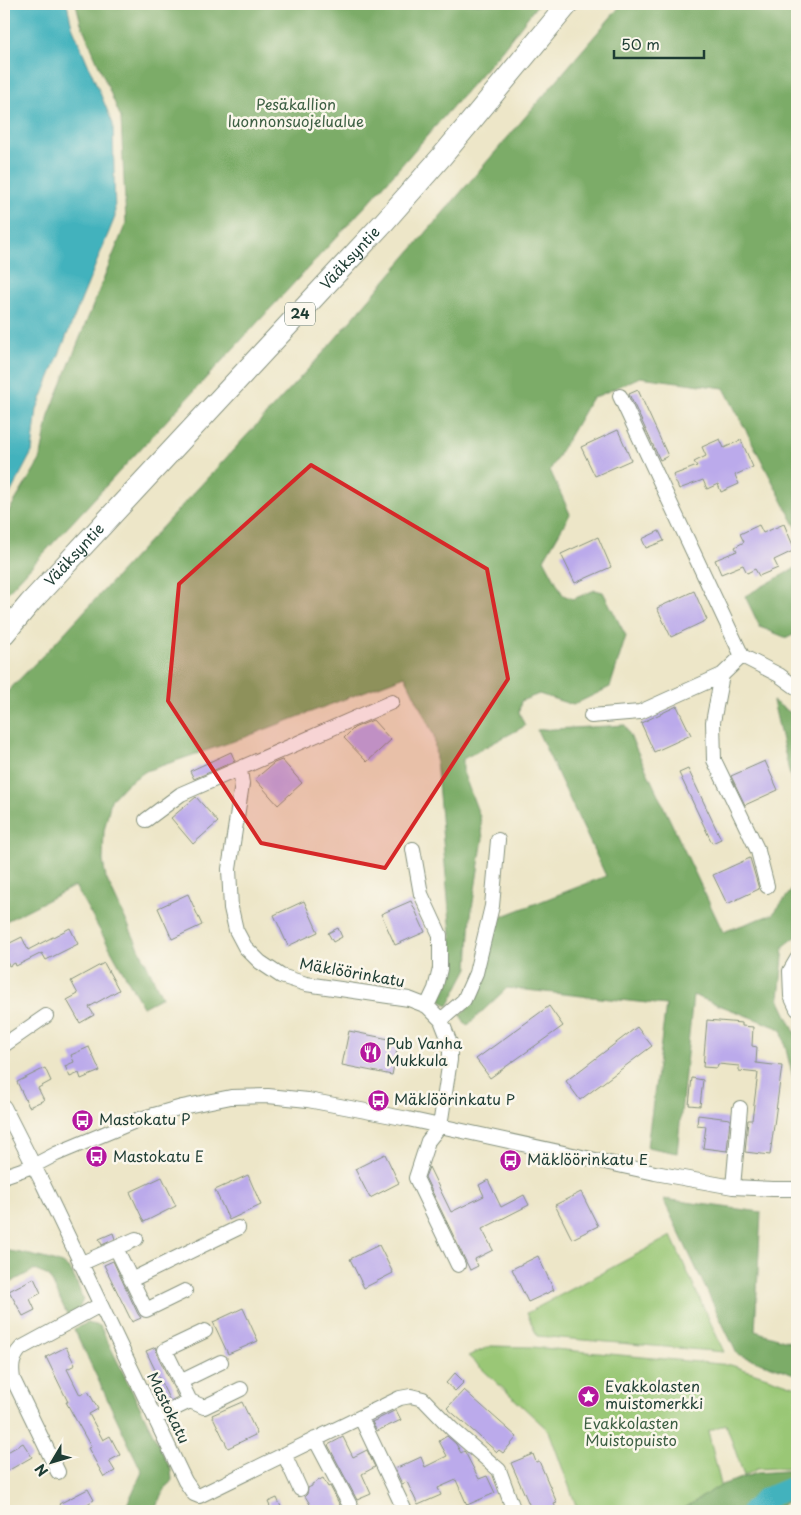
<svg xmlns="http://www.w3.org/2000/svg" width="801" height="1515" viewBox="0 0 801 1515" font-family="'Playpen Sans',sans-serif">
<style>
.green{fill:#9ac776;stroke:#5c8255}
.forest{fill:#7bac67;stroke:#4d744e}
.water{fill:#43b2bd;stroke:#317878}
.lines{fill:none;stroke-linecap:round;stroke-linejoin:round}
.river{stroke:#43b2bd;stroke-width:21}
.building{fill:#bbaaeb}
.minor-casing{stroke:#86927e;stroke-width:16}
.highway-casing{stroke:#86927e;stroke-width:23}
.minor{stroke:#fff;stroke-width:14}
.highway{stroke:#fff;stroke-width:21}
.marked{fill:#d62828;fill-opacity:0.2;stroke:#d62828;stroke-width:4;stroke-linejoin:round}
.labels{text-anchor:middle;stroke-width:5;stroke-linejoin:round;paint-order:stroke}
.shield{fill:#fbf7ec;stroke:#61756b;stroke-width:1}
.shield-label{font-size:14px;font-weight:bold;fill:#1f3d34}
.park-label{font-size:15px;fill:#3e6044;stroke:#fbf7ec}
.street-label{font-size:15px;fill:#1f3d34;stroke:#fbf7ec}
.poi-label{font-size:15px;fill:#1f3d34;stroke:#fbf7ec;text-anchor:start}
</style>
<rect width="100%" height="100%" fill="#fbf7ec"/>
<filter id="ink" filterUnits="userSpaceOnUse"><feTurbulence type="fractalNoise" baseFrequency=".02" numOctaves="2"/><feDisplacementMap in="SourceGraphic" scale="10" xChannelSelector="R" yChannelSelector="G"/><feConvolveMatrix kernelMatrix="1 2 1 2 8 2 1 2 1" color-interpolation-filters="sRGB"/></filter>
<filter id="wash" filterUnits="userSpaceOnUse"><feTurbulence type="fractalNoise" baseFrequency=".0096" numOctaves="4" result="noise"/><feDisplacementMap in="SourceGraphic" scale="20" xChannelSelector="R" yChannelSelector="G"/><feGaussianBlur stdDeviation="1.12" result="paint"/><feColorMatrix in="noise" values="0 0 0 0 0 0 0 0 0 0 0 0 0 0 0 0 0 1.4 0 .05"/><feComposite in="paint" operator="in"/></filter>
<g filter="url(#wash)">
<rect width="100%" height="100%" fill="#ede6c8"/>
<path class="green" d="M671,1236L724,1352L537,1336L527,1313Z
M491,1346L532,1347L731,1365L797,1387V1467L757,1469L744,1476L726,1424L708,1431L721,1485L680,1511H578L549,1431L468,1356Z"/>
<path class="forest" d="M76,4H538L502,50L371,200L4,596V519L40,460L49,415L126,223L121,118L81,23Z
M622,4H797V529L724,388L640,377L591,399L550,470L570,514L544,559L563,595L573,599L595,590L603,592L626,636L610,687L573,705L539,694L521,701L519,712L525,726L463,759V772L480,817L483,838L471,915L468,968L448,1006L438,997L452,946L434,736L405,676L240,739L146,771L125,785L111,800L104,831L103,861L106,878L162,997L143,1007L75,886L4,922V695L55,643L323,353Z
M797,567V633L787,638L760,627L745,596Z
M773,701L797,717V806Z
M625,725L723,932L773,914L797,883V936L784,946L779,999L797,1037V1094L781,1029L693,995L677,1153L647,1147L666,1005L507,988L467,1026L460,1015L472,1003L486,974L493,920L606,876L537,730Z
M663,1199L761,1212L755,1331L797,1344V1375L737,1354Z
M4,1250C16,1252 61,1260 68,1268C74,1273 80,1292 83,1300L78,1310L68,1316L49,1276L34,1270L4,1286Z
M87,1323L100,1326L171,1470L172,1480L161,1495L155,1511H124L142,1472L74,1329Z
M797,1470V1498L795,1497L773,1511H680L721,1485L757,1473Z"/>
<path class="water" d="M4,4H67L72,26L113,124L115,217L37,409L32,452L4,505Z"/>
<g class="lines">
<path class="river" d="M752,1511L764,1499L797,1485"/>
</g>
<g id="blocks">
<path class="building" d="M638,390L668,456L660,460L629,394Z
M618,430L631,460L595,476L581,447Z
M720,439L724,448L741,440L753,467L735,475L739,484L721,492L718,484L707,489L703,480L679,489L673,475L697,466L694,462L706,456L702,447Z
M784,524L795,550L774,560L778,568L759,576L755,569L747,573L743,565L721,574L715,560L737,551L735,547L744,542L740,534L759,525L763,533Z
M659,531L664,541L646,548L642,539Z
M598,537L611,567L575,583L561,554Z
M694,591L707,620L671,637L657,608Z
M677,706L691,735L654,752L641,723Z
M373,720L391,740L367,762L344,738L354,728Z
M231,752L235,761L194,779L190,771Z
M282,760L302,783L278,805L255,779L274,763Z
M765,761L778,790L745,805L731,776Z
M688,769L721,839L712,843L679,773Z
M196,797L218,822L193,844L171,818Z
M750,858L759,889L727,904L713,875Z
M188,894L202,925L172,939L158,908Z
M304,901L318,932L288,946L274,915Z
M411,901L425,932L395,945L381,914Z
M70,928L78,944L46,960L42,953L16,966L15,963L9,966L4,956V946L22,937L28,950Z
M338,928L342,937L333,942L328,933Z
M104,963L119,990L89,1007L94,1015L80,1023L67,1000L78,994L71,981Z
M549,1006L563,1026L490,1078L476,1059Z
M707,1020L742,1023V1026L753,1027L752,1046L757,1047L756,1063L782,1066L770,1155L745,1152L748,1120H752L758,1073L739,1071V1066L718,1064L717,1068L703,1067Z
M637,1027L652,1046L580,1100L566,1081Z
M349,1031L399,1041L392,1075L342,1065Z
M89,1047L100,1071L81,1079L79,1073L70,1077L65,1066L74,1062L71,1055Z
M45,1068L51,1081L38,1088L44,1100L29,1107L17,1082Z
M692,1078L703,1080L700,1106L689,1105Z
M698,1115L730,1119L727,1151L703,1148L706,1126L697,1125Z
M385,1154L399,1183L370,1198L355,1169Z
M429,1167L451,1212L484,1196L479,1185L488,1180L501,1207L524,1195L529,1205L482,1229L493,1250L475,1259L478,1266L470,1270L425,1177Z
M248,1175L261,1205L229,1220L215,1190Z
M162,1177L176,1206L144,1222L130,1192Z
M581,1192L598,1226L572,1239L555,1205Z
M113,1233L115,1239L102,1245L99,1239Z
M379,1245L393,1273L364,1288L350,1259Z
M538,1256L554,1290L528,1302L512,1269Z
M113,1261L138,1314L141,1318L132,1322L104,1265Z
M34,1278L41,1293L30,1299L35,1310L23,1316L9,1291Z
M243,1308L258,1341L228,1354L213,1322Z
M66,1347L75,1365L67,1369L80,1395L88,1391L98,1409L89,1414L103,1440L110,1436L120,1455L109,1461L115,1471L104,1477L88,1448L91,1447L66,1402H68L46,1357Z
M156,1347L157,1354L178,1397L170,1401L146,1351Z
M455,1373L464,1382L455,1391L446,1383Z
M464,1390L517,1437L503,1453L499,1450L497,1452L447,1408Z
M242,1402L257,1434L228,1448L212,1415Z
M396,1410L401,1420L377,1431L372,1422Z
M447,1436L456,1444L461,1453L464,1451L465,1452L479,1479L487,1476L495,1493L467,1505L456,1480L438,1488L441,1495L418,1505L407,1482L402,1484L395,1469L421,1457L425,1467L447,1456L439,1441Z
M343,1437L353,1457L367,1450L375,1467L362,1474L371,1494L357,1500L328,1445Z
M23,1443L32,1457L4,1473V1454Z
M533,1454L536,1462L539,1461L557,1503L554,1504L556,1508L553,1509L554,1511H532L511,1463Z
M323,1478L328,1487L330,1486L343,1511H314L305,1496L307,1494L308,1488L312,1486V1484Z
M88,1489L94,1500L82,1507L85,1511H62L59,1504Z
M277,1498L282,1509L272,1511L268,1502Z"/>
</g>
</g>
<g filter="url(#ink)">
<use href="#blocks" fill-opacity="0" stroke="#86927e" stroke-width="1"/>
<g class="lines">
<defs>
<path id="minor" d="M620,396L742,656
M742,656L779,675L797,688
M722,675L713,722L714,760L758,851L767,886
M591,716L640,712L722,675L742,656
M240,770L242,784L229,869L231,908L236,930L245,947L260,962L281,976L306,984L409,999L427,1006L441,1020L450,1043V1060L440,1126L428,1141L416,1178L458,1265
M146,820L181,794L392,702
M413,849L421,894L440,935V969L435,989L427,1006
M797,959L790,971L791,996L797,1009
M441,1020L464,1000L476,973L492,906L498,840
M4,1045L46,1016
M4,1107L43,1184L185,1481L194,1494L199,1496L400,1398L411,1396L423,1399L452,1429L499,1470L514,1511
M4,1176L33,1166L56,1154L140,1119L182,1107L231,1097L268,1096L308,1100L408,1119L655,1173L733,1187L773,1189H797
M733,1187L740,1108
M116,1248L146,1310L185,1291
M80,1264L136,1239
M131,1280L238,1228
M180,1382L221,1362
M190,1401L165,1350L205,1331
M155,1418L190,1401L204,1407L241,1389
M361,1418L405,1511
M315,1439L353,1511
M284,1454L300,1489
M58,1472L13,1379C11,1366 12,1358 21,1348L100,1305"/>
<g id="highway">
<path id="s1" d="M4,634L30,603L385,221L443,155L568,4"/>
</g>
</defs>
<use href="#minor" class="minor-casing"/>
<use href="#highway" class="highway-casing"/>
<use href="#minor" class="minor"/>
<use href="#highway" class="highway"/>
</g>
</g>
<path class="marked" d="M311,465L487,569L508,679L385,868L261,843L168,701L179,584Z"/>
<defs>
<symbol id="restaurant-disc" viewBox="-11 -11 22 22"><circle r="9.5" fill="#b5179e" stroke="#fbf7ec"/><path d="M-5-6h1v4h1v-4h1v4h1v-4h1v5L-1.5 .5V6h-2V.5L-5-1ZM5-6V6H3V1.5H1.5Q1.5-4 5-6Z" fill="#fff"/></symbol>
<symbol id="bus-disc" viewBox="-11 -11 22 22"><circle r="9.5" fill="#b5179e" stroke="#fbf7ec"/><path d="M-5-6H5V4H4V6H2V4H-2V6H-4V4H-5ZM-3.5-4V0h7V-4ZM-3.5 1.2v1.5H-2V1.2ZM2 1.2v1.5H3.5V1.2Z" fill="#fff"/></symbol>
<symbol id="sight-disc" viewBox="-11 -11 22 22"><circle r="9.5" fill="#b5179e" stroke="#fbf7ec"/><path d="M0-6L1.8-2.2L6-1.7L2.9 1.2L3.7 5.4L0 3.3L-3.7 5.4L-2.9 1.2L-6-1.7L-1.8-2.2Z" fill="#fff"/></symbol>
</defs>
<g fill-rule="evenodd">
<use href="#restaurant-disc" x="358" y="1040" width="25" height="25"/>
<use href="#bus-disc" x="366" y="1088" width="25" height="25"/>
<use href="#bus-disc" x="70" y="1108" width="25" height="25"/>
<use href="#bus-disc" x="84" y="1144" width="25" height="25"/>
<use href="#bus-disc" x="498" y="1148" width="25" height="25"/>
<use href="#sight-disc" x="576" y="1384" width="25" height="25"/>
</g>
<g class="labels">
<rect class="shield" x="285" y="302.5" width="30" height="23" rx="4"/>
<g class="shield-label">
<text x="300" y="319">24</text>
</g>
<g class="park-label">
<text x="296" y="110">Pesäkallion<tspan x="296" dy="17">luonnonsuojelualue</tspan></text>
<text x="631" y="1429">Evakkolasten<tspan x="631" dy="17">Muistopuisto</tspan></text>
</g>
<g class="street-label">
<text dy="5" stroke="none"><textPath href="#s1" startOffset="511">Vääksyntie</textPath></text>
<text dy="5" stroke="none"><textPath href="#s1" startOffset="106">Vääksyntie</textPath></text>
<text transform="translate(352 973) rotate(10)" y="5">Mäklöörinkatu</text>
<text transform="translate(168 1408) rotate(64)" y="5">Mastokatu</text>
</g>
<g class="poi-label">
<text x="386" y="1049">Pub Vanha<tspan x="386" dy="17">Mukkula</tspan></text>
<text x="394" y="1105">Mäklöörinkatu P</text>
<text x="99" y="1125">Mastokatu P</text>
<text x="113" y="1162">Mastokatu E</text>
<text x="527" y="1165">Mäklöörinkatu E</text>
<text x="605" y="1392">Evakkolasten<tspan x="605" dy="17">muistomerkki</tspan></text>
</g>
</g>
<rect width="801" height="1515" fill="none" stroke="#fbf7ec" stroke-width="20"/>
<g transform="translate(52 1462) rotate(232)" stroke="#fbf7ec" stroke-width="4" paint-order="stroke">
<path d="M0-4L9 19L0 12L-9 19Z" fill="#1f3d34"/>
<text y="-8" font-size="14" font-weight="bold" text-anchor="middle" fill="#1f3d34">N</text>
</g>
<path d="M614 50v8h90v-8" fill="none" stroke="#1f3d34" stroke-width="2.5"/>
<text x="621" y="50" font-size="15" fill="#1f3d34" stroke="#fbf7ec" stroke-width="4" paint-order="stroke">50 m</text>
</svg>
